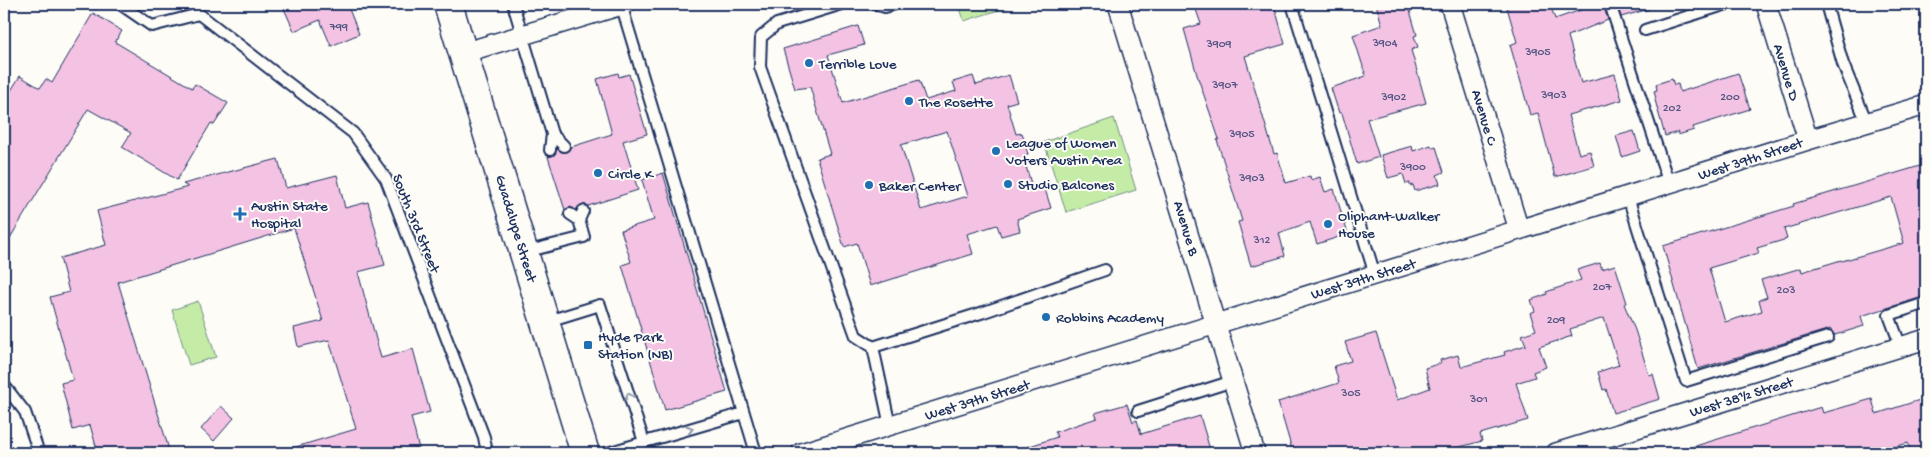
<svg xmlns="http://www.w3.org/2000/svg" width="1930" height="457" viewBox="0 0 1930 457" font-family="'Gochi Hand',sans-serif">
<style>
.green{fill:#c5eca7;stroke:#708e82}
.building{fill:#f4c3e4;stroke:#1b2f5e;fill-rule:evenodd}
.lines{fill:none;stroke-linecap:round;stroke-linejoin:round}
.service-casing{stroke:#1b2f5e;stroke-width:14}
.minor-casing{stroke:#1b2f5e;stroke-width:22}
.primary-casing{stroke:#1b2f5e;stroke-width:31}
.service{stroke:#fdfcf7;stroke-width:10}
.minor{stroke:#fdfcf7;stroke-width:19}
.primary{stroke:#fdfcf7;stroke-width:28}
.oneway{stroke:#8c96aa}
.poi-dot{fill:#1f6fb2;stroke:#fdfcf7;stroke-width:2}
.labels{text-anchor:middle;stroke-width:4;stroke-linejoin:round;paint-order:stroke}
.number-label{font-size:12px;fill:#515480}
.poi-label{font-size:15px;fill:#1b2f5e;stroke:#fdfcf7;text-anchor:start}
.street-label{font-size:15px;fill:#1b2f5e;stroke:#fdfcf7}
</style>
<rect width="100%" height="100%" fill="#fdfcf7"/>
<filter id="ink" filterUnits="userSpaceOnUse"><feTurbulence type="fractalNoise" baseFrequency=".02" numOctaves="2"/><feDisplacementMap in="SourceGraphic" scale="10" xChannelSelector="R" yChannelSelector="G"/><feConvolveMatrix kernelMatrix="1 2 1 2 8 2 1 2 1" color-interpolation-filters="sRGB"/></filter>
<g filter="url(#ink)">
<path class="green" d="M959,4H1018L964,21Z
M1114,118L1136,190L1066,212L1044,142Z
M198,301L216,357L189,365L172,310Z"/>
<path class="building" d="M282,4H360L349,9L359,34L331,46L320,20L294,31Z
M1194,4H1274L1285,44L1245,56L1274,154L1277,153L1286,183L1310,176L1311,180L1320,177L1325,192L1334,189L1348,234L1317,244L1310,222L1279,233L1285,256L1251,266L1238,222L1242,221L1217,140L1219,139L1197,75L1184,29L1201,24Z
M1376,4H1408L1417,35L1414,36L1418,47L1411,50L1426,103L1367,119L1379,157L1357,164L1342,113H1339L1331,88L1366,76L1353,35L1382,25Z
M1506,4H1550L1555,19L1598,4H1603L1608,20L1568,36L1581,83L1615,74L1622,100L1568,115L1579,154L1590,151L1594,166L1555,177L1538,113L1530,115L1522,86L1510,45L1517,42Z
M1617,4H1648L1649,9L1621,17Z
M93,13L122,31L115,42L192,88L195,84L228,103L214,125L211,123L177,180L122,147L131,133L88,109L4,248V102L20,76L40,88L46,79L52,83Z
M858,26L864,45L828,55L843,103L919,80L926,100L956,91L953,82L973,76L976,85L1009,75L1017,101L1007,104L1016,134L1022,133L1028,154L1023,156L1032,187L1043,183L1051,208L1017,219L1020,231L1001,236L997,225L967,234L973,254L870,286L857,243L844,247L817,158L830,154L810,87L795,89L783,49ZM947,131L968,196L921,210L901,145Z
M618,73L619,77L629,74L647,134L623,141L638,190L588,206L582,204L576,210L570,207L565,210L548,157L555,154L557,149L562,152H566L571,147L612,134L597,79Z
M1738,73L1750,109L1693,127L1694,130L1678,135V132L1665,136L1655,100L1656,99L1654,91L1657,90L1656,84L1672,79L1674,85L1678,84L1680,92Z
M1634,131L1640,151L1622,157L1616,136Z
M1431,145L1432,148L1436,147L1444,172L1437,175L1440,184L1415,191L1413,185L1410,186V183L1406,184L1403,174L1388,178L1381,155L1412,146L1413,151Z
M278,159L286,188L337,175L345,208L368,202L385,265L358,272L381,358L413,349L430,412L411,417L420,453H290L289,449L356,429L329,340L298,347L294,328L323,321L294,228L118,282L170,453H98L90,425L73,430L61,383L73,380L50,297L69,292L60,258L106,245L97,211L188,187L183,184Z
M1920,166L1926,187V296L1861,316L1864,326L1835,335L1830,329L1698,369L1663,246L1794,206L1793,204ZM1891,197L1904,243L1842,261L1841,260L1802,272L1801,268L1761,280L1767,297L1759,300L1762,311L1725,322L1709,268L1759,253L1757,248L1787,239L1784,229Z
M663,173L727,392L665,410L622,265L631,262L621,230L654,220L642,180Z
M1600,263L1602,269L1615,265L1627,303L1624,304L1635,330L1649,375L1653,374L1660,399L1613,413L1606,389L1603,390L1598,372L1619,365L1604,318L1570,329L1572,336L1539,347L1546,367L1533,372L1535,377L1516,383L1528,420L1480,434L1482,441L1438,453H1293L1278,402L1339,383L1334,366L1351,361L1345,342L1376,333L1397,400L1430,388L1425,368L1441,363L1440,360L1458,355L1461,367L1505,355L1504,352L1526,345L1522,335L1536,330L1530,313L1535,311L1531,300L1547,294L1546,292L1581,280L1577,270Z
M1926,398V453H1911L1908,443L1874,453H1687L1686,449L1821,407L1823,413L1872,399L1876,414Z
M1127,404L1133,422L1137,420L1141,434L1200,416L1211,453H1019L1018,450L1057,437L1055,432L1097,418L1095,413Z
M221,406L234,418L214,441L201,429Z"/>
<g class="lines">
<defs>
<path id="service" d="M120,4L152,26L199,14L353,133L386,179L484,437L487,453
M513,4L552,134L550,150
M621,4L756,453
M842,4L777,24L761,37L760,67L856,336L873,347L890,426
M875,4L885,7L895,4
M1292,4L1375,275
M1610,4L1669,184
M1826,4L1843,64L1867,123
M1645,30L1727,4
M552,134L564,146
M1628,197L1686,381L1828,337
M570,214L579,220
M525,252L584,237L579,220L583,211
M545,322L600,305L644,442
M873,347L984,312L1105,270
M1901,347L1889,315L1926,303
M4,385L25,412L39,453
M1138,411L1233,381
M607,453L744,413"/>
<path id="minor" d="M1118,4L1255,453
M1450,4L1519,230
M1766,4L1808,140
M463,53L625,4
M801,453L1808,140L1926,105
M1556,453L1926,339"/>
<path id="primary" d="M448,4L585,453"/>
</defs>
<use href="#service" class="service-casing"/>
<use href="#minor" class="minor-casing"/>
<use href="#primary" class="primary-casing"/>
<use href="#service" class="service"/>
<use href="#minor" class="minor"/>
<use href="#primary" class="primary"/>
</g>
<defs><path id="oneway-chevron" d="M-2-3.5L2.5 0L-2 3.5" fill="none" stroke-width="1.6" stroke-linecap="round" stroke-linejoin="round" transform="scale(1.25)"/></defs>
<g class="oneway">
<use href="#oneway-chevron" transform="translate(629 396) rotate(-108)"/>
<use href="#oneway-chevron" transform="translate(690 429) rotate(-16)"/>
</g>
</g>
<g class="poi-dot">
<circle cx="809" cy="63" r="5"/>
<circle cx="909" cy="101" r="5"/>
<circle cx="996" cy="151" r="5"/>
<circle cx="598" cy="173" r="5"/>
<circle cx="1008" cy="184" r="5"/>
<circle cx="869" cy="185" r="5"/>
<path d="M237.5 206.5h5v5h5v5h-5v5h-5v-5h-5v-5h5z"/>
<circle cx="1328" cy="224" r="5"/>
<circle cx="1046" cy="317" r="5"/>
<rect x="583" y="340" width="10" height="10" rx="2.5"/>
</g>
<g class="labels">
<g class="number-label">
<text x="339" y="30">799</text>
<text x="1385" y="46">3904</text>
<text x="1219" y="47">3909</text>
<text x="1538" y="55">3905</text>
<text x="1225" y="88">3907</text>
<text x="1554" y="98">3903</text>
<text x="1394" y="100">3902</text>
<text x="1730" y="100">200</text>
<text x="1672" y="111">202</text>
<text x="1242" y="137">3905</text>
<text x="1413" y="170">3900</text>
<text x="1252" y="181">3903</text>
<text x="1262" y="243">312</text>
<text x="1602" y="290">207</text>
<text x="1786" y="293">203</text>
<text x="1556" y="323">209</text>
<text x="1351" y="396">305</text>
<text x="1479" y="402">301</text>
</g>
<g class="poi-label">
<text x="819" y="68">Terrible Love</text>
<text x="919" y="106">The Rosette</text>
<text x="1006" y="147">League of Women<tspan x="1006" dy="17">Voters Austin Area</tspan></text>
<text x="608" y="178">Circle K</text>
<text x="1018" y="189">Studio Balcones</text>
<text x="879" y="190">Baker Center</text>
<text x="251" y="210">Austin State<tspan x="251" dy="17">Hospital</tspan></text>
<text x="1338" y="220">Oliphant-Walker<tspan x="1338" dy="17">House</tspan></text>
<text x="1056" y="322">Robbins Academy</text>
<text x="598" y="341">Hyde Park<tspan x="598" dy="17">Station (NB)</tspan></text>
</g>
<g class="street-label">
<text transform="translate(1787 72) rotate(73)" y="5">Avenue D</text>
<text transform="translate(1485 117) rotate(73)" y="5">Avenue C</text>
<text transform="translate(1750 158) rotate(-18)" y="5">West 39th Street</text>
<text transform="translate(417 223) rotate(68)" y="5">South 3rd Street</text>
<text transform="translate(517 228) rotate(73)" y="5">Guadalupe Street</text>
<text transform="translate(1187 228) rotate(73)" y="5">Avenue B</text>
<text transform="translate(1363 278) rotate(-17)" y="5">West 39th Street</text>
<text transform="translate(1741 396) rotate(-17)" y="5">West 38½ Street</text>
<text transform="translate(977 399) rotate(-17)" y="5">West 39th Street</text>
</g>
</g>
<rect width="1930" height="457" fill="none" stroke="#fdfcf7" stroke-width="20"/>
<rect x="10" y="10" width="1910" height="437" fill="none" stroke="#1b2f5e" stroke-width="2" filter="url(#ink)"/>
</svg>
